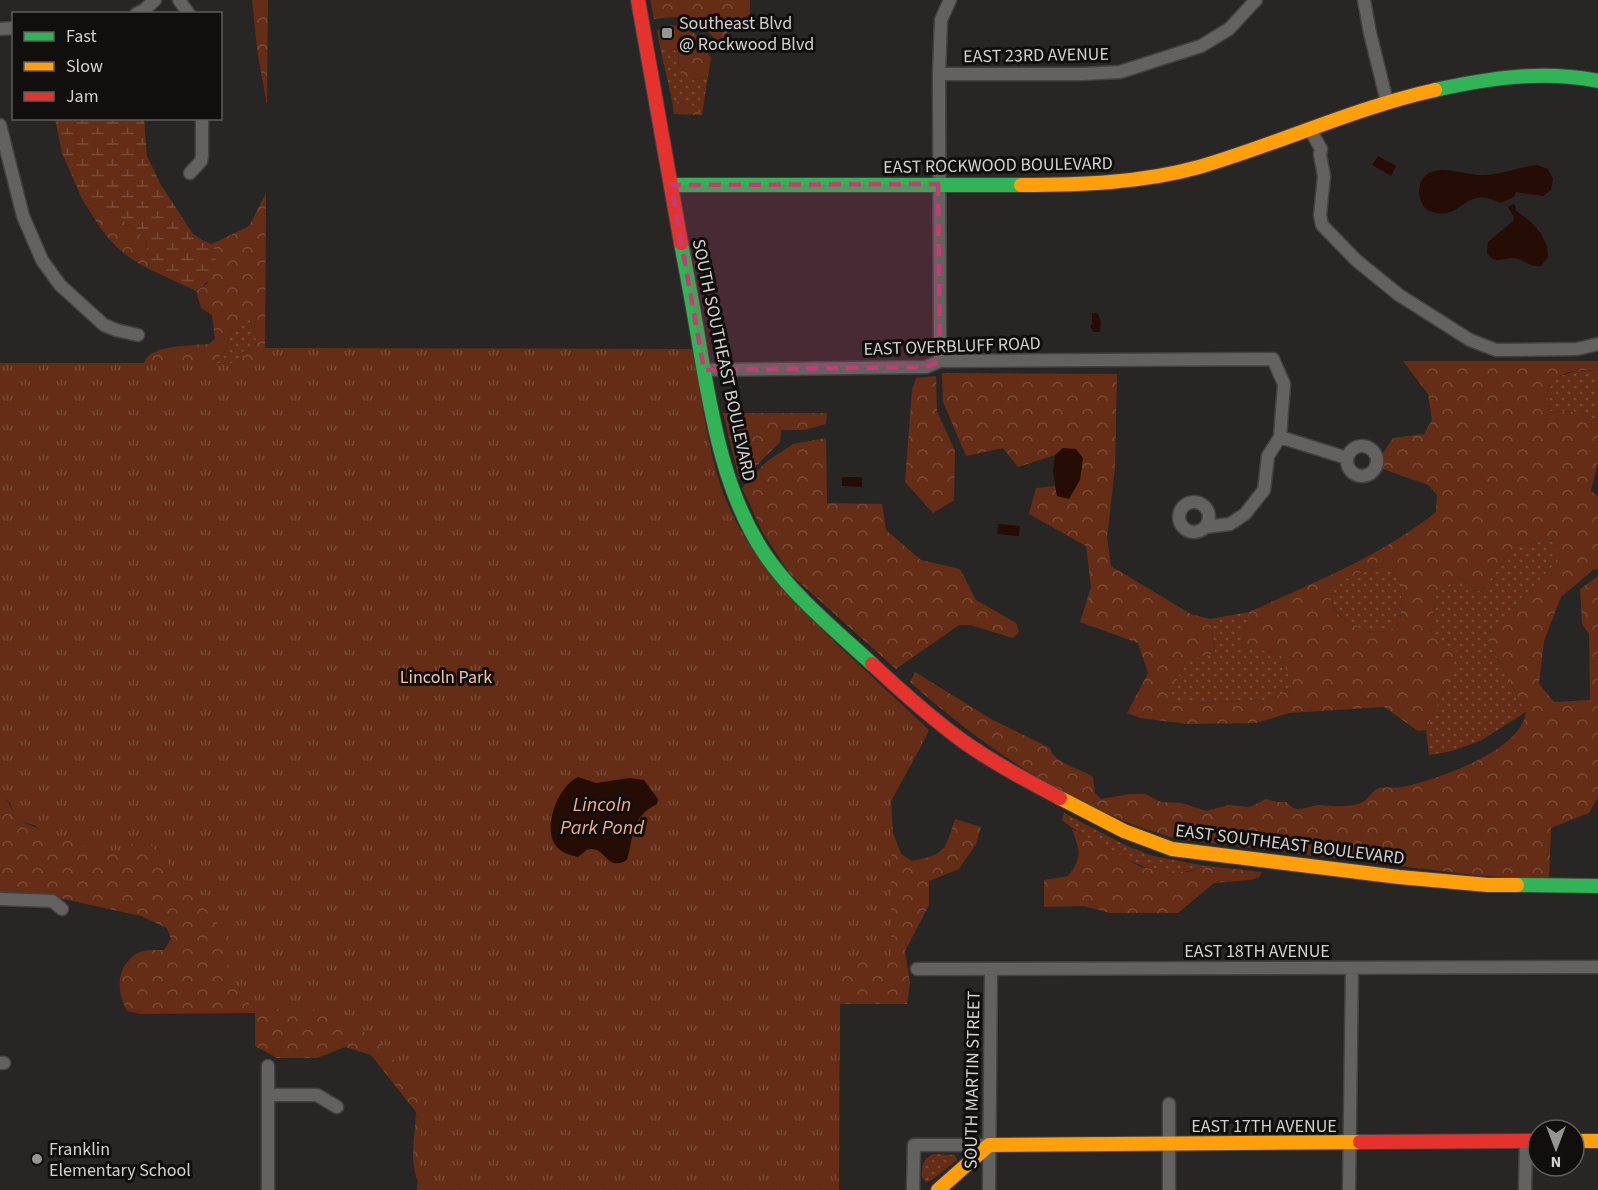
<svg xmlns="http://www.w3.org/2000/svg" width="1598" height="1190" viewBox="0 0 1598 1190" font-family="'Source Sans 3',sans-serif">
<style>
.grass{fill:url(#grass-dots)}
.forest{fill:url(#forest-crowns);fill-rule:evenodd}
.wetland{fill:url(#wetland-marsh)}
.park{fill:url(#park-tufts)}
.water{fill:#250d06}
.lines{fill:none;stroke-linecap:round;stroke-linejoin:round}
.street-casing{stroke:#434141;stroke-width:15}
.fast-casing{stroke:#434141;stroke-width:16}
.slow-casing{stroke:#434141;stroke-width:16}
.jam-casing{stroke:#434141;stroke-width:16}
.street{stroke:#646261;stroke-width:12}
.fast{stroke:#30b455;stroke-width:14}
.slow{stroke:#ff9f0a;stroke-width:14}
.jam{stroke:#e5322d;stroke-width:14}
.marked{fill:#c53d72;fill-opacity:0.2;stroke:#c53d72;stroke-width:4.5;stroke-dasharray:12 8;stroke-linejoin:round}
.poi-dot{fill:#979594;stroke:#110f0e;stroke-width:2}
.labels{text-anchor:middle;stroke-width:6;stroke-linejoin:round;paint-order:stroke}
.poi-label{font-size:18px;fill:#d3d1d0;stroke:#110f0e;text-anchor:start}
.street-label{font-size:18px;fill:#d3d1d0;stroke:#110f0e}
.park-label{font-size:18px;fill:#f3c3b1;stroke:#110f0e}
.water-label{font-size:20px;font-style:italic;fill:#f2ab91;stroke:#110f0e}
</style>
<defs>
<pattern id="grass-dots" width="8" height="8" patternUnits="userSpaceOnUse" patternTransform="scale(1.5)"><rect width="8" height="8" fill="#652d15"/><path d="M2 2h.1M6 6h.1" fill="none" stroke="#7a4a36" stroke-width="1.8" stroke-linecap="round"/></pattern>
<pattern id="forest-crowns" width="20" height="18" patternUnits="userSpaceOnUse" patternTransform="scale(1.5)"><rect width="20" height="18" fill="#652d15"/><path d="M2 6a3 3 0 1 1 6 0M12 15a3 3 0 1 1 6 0" fill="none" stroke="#7a4a36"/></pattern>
<pattern id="wetland-marsh" width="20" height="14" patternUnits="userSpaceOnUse" patternTransform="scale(1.5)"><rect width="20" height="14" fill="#652d15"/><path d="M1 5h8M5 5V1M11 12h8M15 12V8" fill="none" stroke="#7a4a36"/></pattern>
<pattern id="park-tufts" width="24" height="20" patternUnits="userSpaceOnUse" patternTransform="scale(1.5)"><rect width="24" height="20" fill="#652d15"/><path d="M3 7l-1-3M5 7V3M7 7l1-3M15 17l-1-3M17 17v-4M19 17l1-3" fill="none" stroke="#7a4a36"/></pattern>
</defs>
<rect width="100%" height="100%" fill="#282625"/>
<path class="grass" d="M660,47H671L678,53L679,69L693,80L708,76L702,115L693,106L672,100Z
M250,320L257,342L252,349L244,351L237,363H213L226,351L229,334L238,322Z
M1576,371H1598V424L1586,412L1550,411L1547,392L1557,377Z
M1552,540L1561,557L1486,637L1526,712L1480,741L1452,751L1429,755L1426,730L1447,684L1431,636L1436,594L1458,578L1481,592L1514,546Z
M1380,567L1390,571L1402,584L1400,622L1389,631L1364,632C1355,622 1341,620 1334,608C1319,582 1363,572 1380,567Z
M1249,612L1241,647L1280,653L1293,687L1271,700L1166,704L1186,660L1215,653L1210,619Z
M1064,813L1127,846L1153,856L1206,866C1165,881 1141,867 1105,847C1090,839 1075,831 1062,820Z
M933,1154L955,1155L957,1160L932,1180L926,1182L922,1177C922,1166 922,1159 933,1154Z"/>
<path class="forest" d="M252,0H268L267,104L258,56Z
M650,0H750V20L733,24L720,44C694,17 693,14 654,19Z
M671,25L686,27L699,37L711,58L708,76L693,80L685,79L679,69L678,53L671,47H660L657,30Z
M672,100L693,106L702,115L674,114Z
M266,193L265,363H237L244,351L252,349L257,342L250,320L238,323L229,334L226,351L213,363H144C150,344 191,346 209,344L215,339L212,315L201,308L196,291L207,284L215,251L212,244L249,226Z
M82,199L117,215L146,239L149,269C113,251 103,232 82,199Z
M1403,361H1598V371C1571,370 1562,369 1547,392L1550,411L1586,412L1598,424V462L1591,491L1598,496V569L1593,570L1561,597L1544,641L1539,684L1554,702L1590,700L1589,634L1582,624L1580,589L1598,576V797L1589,813L1551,828L1549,880L1474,875L1177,839C1078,811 986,750 910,682L915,672L991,719L1050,748C1054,764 1080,768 1093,777L1095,793L1101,799L1130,794H1145L1161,802L1181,803L1207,811L1228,805L1250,807L1266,799L1277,802H1286C1289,805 1292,808 1297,809C1305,809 1313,805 1320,805C1334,806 1347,808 1361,803C1369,799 1371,791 1379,788C1386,786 1394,789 1402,787C1436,780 1522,751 1526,712L1486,637L1560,558L1552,540L1514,546L1481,592L1458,578L1436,594L1431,636L1456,650L1448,682L1426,730L1418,731L1384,707L1289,713L1256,723L1187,724L1140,718L1127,713L1148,673L1138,643L1080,622L1091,587L1086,546L1029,514L1036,488L1055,486L1057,496L1063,448L1055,455L1018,467L1003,448L966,456L943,402L942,373L1117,374L1115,468L1107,537L1111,566L1191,614L1210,619L1215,653L1186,660L1166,704L1270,700L1293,687L1280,653L1241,647L1249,612C1313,583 1381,556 1436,512L1437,495L1428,485L1383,469V453L1393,438L1424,434L1432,420L1428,394ZM1380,567L1390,571L1402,584L1400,622L1389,631L1364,632C1355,622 1341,620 1334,609C1319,582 1363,572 1380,567Z
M936,376L937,411L955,451L954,500L933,513L905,482L912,390L916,378Z
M723,413H827L826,424L804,430H781L780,442L747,475L739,479Z
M826,438L827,503L882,504L886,530L921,560L960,569L976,600L1016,623L1019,632L1013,638L970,625H959L896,669L790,574L763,533L742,488L766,462L793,444Z
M927,735L891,801L893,833L901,854L912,861C946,854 945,850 955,819L981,827L976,844L959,869L929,881V905L905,951L910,983L907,1004H840V1060L834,1065L839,1190H423C407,1169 415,1137 416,1112L371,1055L345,1047L317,1058H277L255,1046V1013L140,1014L127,1011C117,992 115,968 136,954C143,949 155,950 164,950L171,939L167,928L141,916L54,897L0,896V793C11,802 10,809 17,817C23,824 35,826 44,831L842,841Z
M1072,829L1141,867L1163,871L1188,872L1206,866L1262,872L1259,877L1251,880L1214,883L1178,913H1110L1084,906L1044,907V880L1068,876C1083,857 1080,851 1072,829Z"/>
<path class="wetland" d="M55,119H144L147,156L161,185L193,234L202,240L212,244C222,263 213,280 196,291L149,269L146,239L117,215L82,199L62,153Z"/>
<path class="park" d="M265,348L692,349C702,397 707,449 724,495C748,557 792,601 839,646C869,674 899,702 929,730L891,801V956H840L839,1190H417L424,1097L377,1039L325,1011H254L229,972L226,936L201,897L145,839L136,841L125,849L117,852L105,854L90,851L79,843L53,838L34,825L23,822L15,816L10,803L0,793V363H265Z"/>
<path class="water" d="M1378,156L1396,166L1391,176L1372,165Z
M1537,165L1548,169L1553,179L1551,190L1543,196L1516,192L1514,197L1500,203C1465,185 1464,218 1436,213C1430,212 1424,209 1422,203C1418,195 1418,188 1422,180C1434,160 1465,176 1483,175C1501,175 1519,167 1537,165Z
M1513,204L1515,205L1516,211C1532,221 1549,237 1548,257L1541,266C1529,268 1524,259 1514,258C1502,258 1495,265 1487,253L1488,242L1513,221L1514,217L1508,207Z
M1092,313L1098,314L1101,322L1100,332H1093L1090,326L1092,324Z
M1063,448L1076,449L1083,458L1080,480L1069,499L1057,496L1053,471L1055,455Z
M842,477H862V487L842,486Z
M998,524L1020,526L1019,536L997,534Z
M578,777L596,783L630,778L644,780L658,799L657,804C631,817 634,835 627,860C607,872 606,848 591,849C586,849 582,854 578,857C570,855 562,853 557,847C541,829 558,786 578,777Z"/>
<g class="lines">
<defs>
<path id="street" d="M179,0L189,14
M1364,0L1370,33L1387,102
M136,14L144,10L155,0
M0,29L14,28
M939,74H1082L1120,72L1201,46L1229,29L1256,0
M0,125L23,216L42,260L60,285L104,325L116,330L138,335
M1310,129L1321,149L1320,155L1324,176L1320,215L1322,225L1356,260L1399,295L1470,340L1496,350L1577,349L1598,344
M190,173L201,161L202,155V118
M940,361L939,74L941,20L950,0
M704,370L926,367L940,361L1273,359L1284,384L1280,437L1268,456L1264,490L1245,514L1230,524L1205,527
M1280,437L1347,458
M1347 461a15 15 0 1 1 30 0a15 15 0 1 1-30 0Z
M1179 517a15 15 0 1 1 30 0a15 15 0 1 1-30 0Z
M0,899L52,901L62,909
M917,969L1598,967
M0,1063H4
M268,1066V1190
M268,1095H317L337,1107
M913,1190L914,1145H989
M989,1190L991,970
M1169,1190V1104
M1349,1190L1352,969
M1525,1190L1526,1141"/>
<path id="fast" d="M1435,90C1489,78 1543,70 1598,81
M671,185H1021
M681,243C688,280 695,317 701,355C713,423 725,494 764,553C793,596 834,629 872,664
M1517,885L1598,886"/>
<path id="slow" d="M1021,185C1080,185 1141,183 1199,167C1278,144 1354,108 1435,90
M1060,798L1124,831L1172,849L1399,877L1488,885H1517
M1574,1141H1598
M938,1190L989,1145L1360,1142"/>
<path id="jam" d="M638,0L681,243
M872,664C901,691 931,718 964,742C994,763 1027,781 1060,798
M1360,1142L1538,1141"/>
</defs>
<use href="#street" class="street-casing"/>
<use href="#fast" class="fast-casing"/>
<use href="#slow" class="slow-casing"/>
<use href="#jam" class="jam-casing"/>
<use href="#street" class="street"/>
<use href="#fast" class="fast"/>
<use href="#slow" class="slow"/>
<use href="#jam" class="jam"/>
</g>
<path class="marked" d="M938,184L940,361L926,367L704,370L671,185Z"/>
<g class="poi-dot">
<rect x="661" y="27" width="12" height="12" rx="3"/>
<circle cx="37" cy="1159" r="6"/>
</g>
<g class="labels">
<g class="poi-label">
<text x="679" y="29">Southeast Blvd<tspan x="679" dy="21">@ Rockwood Blvd</tspan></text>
<text x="49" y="1155">Franklin<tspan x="49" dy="21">Elementary School</tspan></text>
</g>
<g class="street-label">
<text transform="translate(1036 55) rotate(-1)" y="6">EAST 23RD AVENUE</text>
<text transform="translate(998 165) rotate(-1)" y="6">EAST ROCKWOOD BOULEVARD</text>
<text transform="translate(952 346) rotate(-2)" y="6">EAST OVERBLUFF ROAD</text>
<text transform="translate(724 360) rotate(78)" y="6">SOUTH SOUTHEAST BOULEVARD</text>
<text transform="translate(1290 844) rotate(7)" y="6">EAST SOUTHEAST BOULEVARD</text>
<text x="1257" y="957">EAST 18TH AVENUE</text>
<text transform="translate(972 1080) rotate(-89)" y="6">SOUTH MARTIN STREET</text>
<text x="1264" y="1132">EAST 17TH AVENUE</text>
</g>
<g class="park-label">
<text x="446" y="683">Lincoln Park</text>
</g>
<g class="water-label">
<text x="602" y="811">Lincoln<tspan x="602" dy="23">Park Pond</tspan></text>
</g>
</g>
<rect x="12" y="12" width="210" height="108" fill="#110f0e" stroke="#5f5d5c" stroke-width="1.5"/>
<rect x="24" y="32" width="30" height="9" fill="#30b455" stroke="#5f5d5c" stroke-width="1.5"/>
<text x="66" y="42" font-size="18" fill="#d3d1d0">Fast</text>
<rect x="24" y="62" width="30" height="9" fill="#ff9f0a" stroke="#5f5d5c" stroke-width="1.5"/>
<text x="66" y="72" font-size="18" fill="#d3d1d0">Slow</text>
<rect x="24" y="92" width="30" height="9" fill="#e5322d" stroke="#5f5d5c" stroke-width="1.5"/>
<text x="66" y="102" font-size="18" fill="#d3d1d0">Jam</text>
<g transform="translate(1556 1148) rotate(180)"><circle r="28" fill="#110f0e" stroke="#5f5d5c" stroke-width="1.5"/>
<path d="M0-4.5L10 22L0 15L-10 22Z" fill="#979594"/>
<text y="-9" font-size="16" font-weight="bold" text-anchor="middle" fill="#d3d1d0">N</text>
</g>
</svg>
